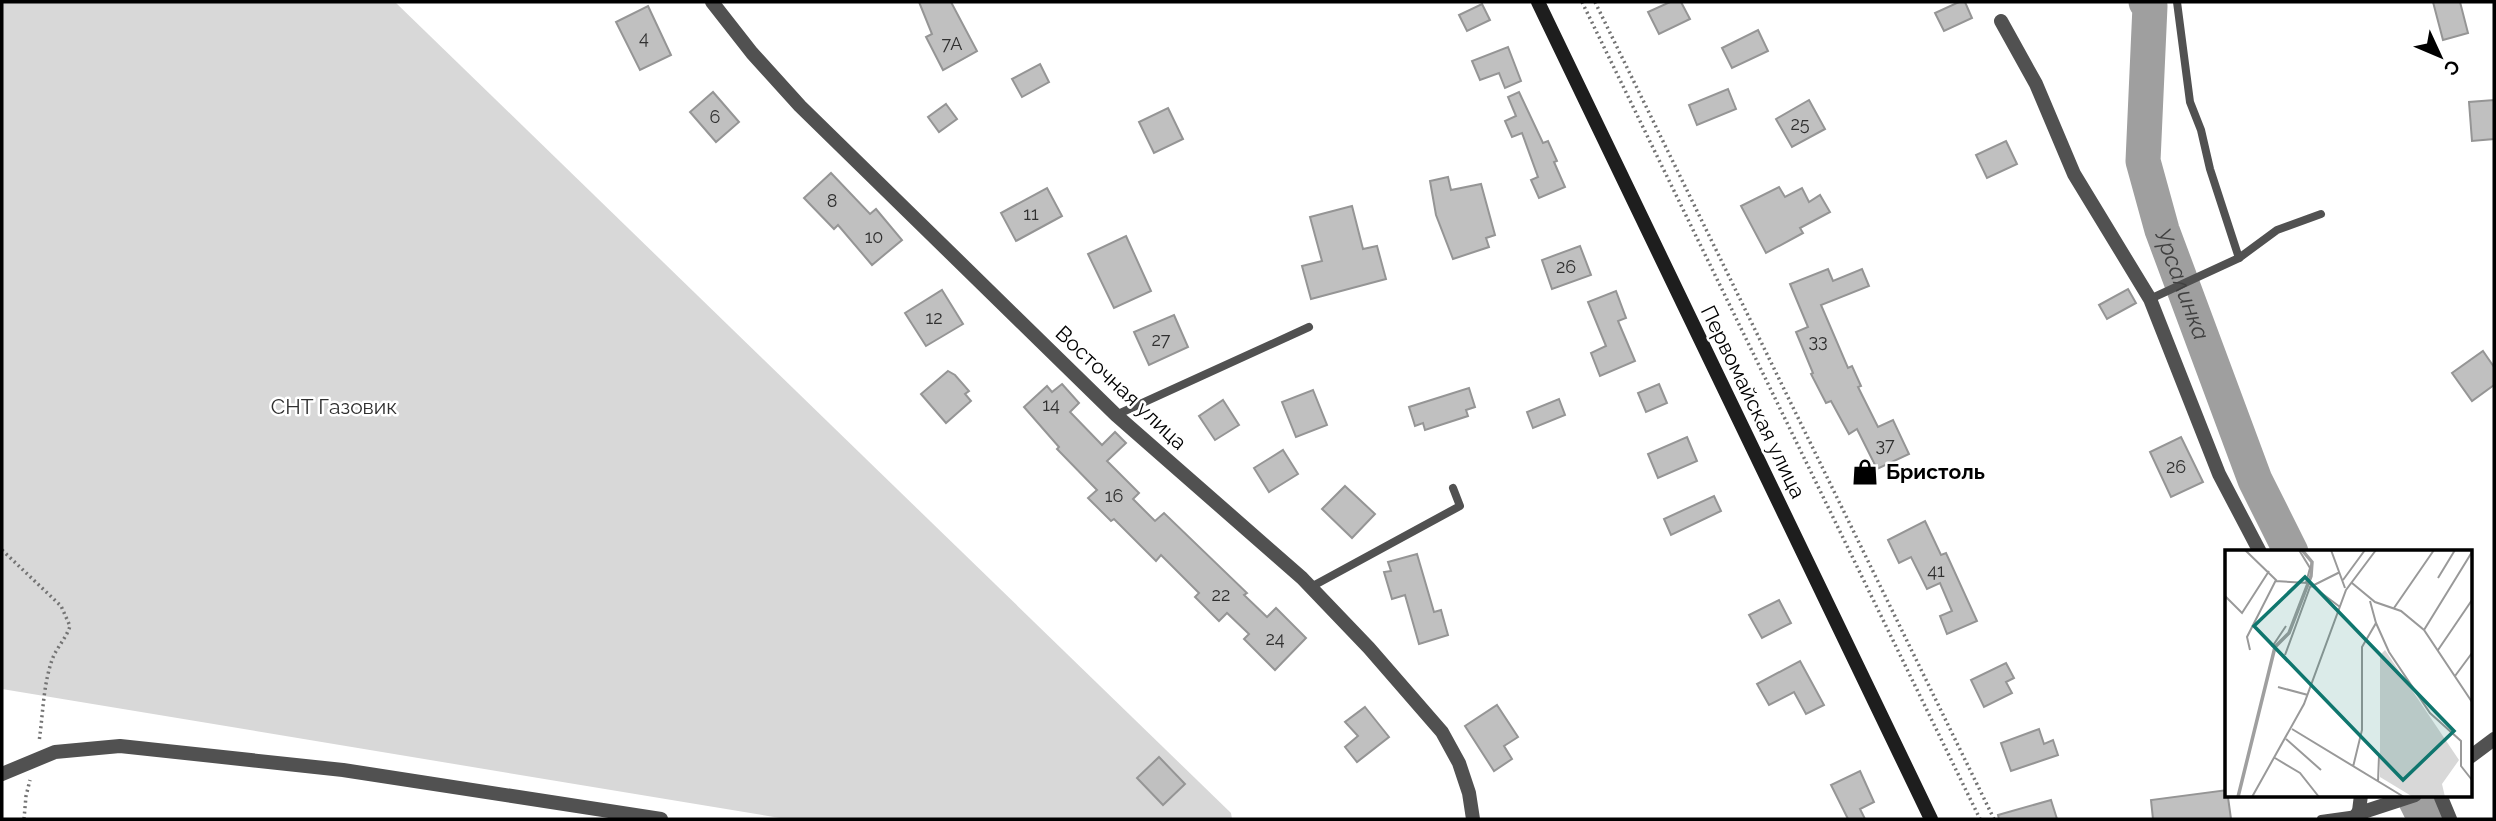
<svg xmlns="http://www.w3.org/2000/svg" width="2496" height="821" viewBox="0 0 2496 821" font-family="Raleway,sans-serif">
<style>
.green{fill:#d8d8d8}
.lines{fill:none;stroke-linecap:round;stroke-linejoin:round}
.river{stroke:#9f9f9f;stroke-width:35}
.building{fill:#c0c0c0;stroke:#959595;stroke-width:2}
.path{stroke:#737373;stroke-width:3.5;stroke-dasharray:2 3.5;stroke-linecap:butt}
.lane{stroke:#515151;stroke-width:8}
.street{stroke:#515151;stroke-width:14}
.secondary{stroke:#1e1e1e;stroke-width:14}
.labels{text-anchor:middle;stroke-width:5;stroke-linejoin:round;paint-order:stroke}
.number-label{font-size:18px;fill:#303030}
.street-label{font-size:21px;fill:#000;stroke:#fff}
.park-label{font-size:21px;fill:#2f2f2f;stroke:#fff}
.poi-label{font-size:21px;font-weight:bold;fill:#000;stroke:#fff;text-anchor:start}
.water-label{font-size:23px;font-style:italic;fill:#404040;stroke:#fff}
.inset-river{fill:none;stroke:#9f9f9f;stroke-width:3.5}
.inset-road{fill:none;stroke:#999;stroke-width:2}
.view{fill:#0f766e;fill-opacity:0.15;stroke:#0f766e;stroke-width:3.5}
.inset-edge{fill:none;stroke:#000;stroke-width:3.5}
</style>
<rect width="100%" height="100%" fill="#fff"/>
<path class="green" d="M 2,2 L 395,2 L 1231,813 L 1232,819 L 786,819 L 2,689 Z"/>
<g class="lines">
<g class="river">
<path id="s1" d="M 2146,2 L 2150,6 L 2143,161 L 2162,230 L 2255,480 L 2291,552"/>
<path d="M 2413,795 L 2425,819"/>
</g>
</g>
<g class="building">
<path d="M 919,2 L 951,2 L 977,51 L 943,70 L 926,37 L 932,34 Z"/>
<path d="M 1670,2 L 1681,2 L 1690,19 L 1659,34 L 1648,12 Z"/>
<path d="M 1959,2 L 1965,2 L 1972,18 L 1944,31 L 1935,13 Z"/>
<path d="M 2433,2 L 2460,2 L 2468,33 L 2443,40 Z"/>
<path d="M 1482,4 L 1490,20 L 1467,31 L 1459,15 Z"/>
<path d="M 648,6 L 671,55 L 640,70 L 616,22 Z"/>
<path d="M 1758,30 L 1768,51 L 1732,68 L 1722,48 Z"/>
<path d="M 1508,47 L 1521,81 L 1505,88 L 1499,73 L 1480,80 L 1472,61 Z"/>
<path d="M 1040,64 L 1049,82 L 1022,97 L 1012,79 Z"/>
<path d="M 1728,89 L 1736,109 L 1697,125 L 1689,105 Z"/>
<path d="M 713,92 L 739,122 L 716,142 L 690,112 Z"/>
<path d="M 1519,92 L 1543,143 L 1548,141 L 1557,161 L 1554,162 L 1565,187 L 1539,198 L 1531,180 L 1538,177 L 1522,133 L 1512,137 L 1505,121 L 1516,116 L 1508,97 Z"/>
<path d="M 1809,100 L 1825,129 L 1792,147 L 1776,119 Z"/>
<path d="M 2494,100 L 2494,139 L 2472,141 L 2469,102 Z"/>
<path d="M 946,104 L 957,119 L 939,132 L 928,117 Z"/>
<path d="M 1168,108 L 1183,139 L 1154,153 L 1139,122 Z"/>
<path d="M 2006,141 L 2017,164 L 1987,178 L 1976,155 Z"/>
<path d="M 831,173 L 870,214 L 876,209 L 902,240 L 872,265 L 838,225 L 834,229 L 804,198 Z"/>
<path d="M 1448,177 L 1451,190 L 1481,184 L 1495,235 L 1486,238 L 1489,247 L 1453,259 L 1436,215 L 1430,181 Z"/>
<path d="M 1779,187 L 1785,197 L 1802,188 L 1809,202 L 1820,195 L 1830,212 L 1800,228 L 1803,233 L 1766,253 L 1741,206 Z"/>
<path d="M 1047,188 L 1062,216 L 1016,241 L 1001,213 Z"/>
<path d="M 1352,206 L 1363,249 L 1377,246 L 1386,279 L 1311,299 L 1302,266 L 1322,261 L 1310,217 Z"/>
<path d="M 1126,236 L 1151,291 L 1114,308 L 1088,254 Z"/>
<path d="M 1580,246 L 1591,275 L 1552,289 L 1542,260 Z"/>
<path d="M 1828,269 L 1833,281 L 1862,269 L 1869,286 L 1821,305 L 1848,368 L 1852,366 L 1861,386 L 1858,387 L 1878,427 L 1893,420 L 1909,454 L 1877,469 L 1857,429 L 1849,434 L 1831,401 L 1826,403 L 1811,374 L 1813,373 L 1796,332 L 1808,327 L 1790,284 Z"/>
<path d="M 2128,289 L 2136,303 L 2107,319 L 2099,305 Z"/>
<path d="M 942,290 L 963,324 L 926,346 L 905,313 Z"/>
<path d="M 1616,291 L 1626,318 L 1618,321 L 1635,361 L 1600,376 L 1591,353 L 1606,346 L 1588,302 Z"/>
<path d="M 1174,315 L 1188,347 L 1149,365 L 1134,332 Z"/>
<path d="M 2483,351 L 2494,367 L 2494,385 L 2472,401 L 2452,373 Z"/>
<path d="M 948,371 L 955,375 L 969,391 L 965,394 L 971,401 L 946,423 L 921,394 Z"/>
<path d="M 1062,384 L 1079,403 L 1070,412 L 1102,445 L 1115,432 L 1126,443 L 1107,461 L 1139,493 L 1133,499 L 1155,521 L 1164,513 L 1247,593 L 1244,595 L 1267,617 L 1276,608 L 1306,638 L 1275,670 L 1244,639 L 1249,634 L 1227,613 L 1219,621 L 1195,597 L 1199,593 L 1161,555 L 1156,561 L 1114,519 L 1111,521 L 1088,498 L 1097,490 L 1057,449 L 1059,447 L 1024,407 L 1047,386 L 1052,392 Z"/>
<path d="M 1659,384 L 1667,403 L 1646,412 L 1638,393 Z"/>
<path d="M 1469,388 L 1475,407 L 1466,410 L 1468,416 L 1425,430 L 1423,423 L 1415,426 L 1409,407 Z"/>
<path d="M 1313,390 L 1327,425 L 1296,437 L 1282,402 Z"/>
<path d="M 1559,399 L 1565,415 L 1533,428 L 1527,412 Z"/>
<path d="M 1223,400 L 1239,425 L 1215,440 L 1199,416 Z"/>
<path d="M 1687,437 L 1697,461 L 1658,478 L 1648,454 Z"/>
<path d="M 2181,437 L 2203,482 L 2171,497 L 2150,452 Z"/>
<path d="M 1283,450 L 1298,474 L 1269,492 L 1254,468 Z"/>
<path d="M 1345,486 L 1375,514 L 1352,538 L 1322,509 Z"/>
<path d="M 1714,496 L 1721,511 L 1671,535 L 1664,519 Z"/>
<path d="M 1925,521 L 1941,555 L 1946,553 L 1977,621 L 1947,634 L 1940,616 L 1952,611 L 1940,583 L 1927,589 L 1911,557 L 1899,563 L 1888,540 Z"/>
<path d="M 1417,554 L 1434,612 L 1441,610 L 1448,635 L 1419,644 L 1405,595 L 1392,599 L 1384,572 L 1391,571 L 1388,562 Z"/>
<path d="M 1779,600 L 1791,623 L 1762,638 L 1749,615 Z"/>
<path d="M 1800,661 L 1824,705 L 1806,714 L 1794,692 L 1769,705 L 1757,684 Z"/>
<path d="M 2006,663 L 2014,678 L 2006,682 L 2012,693 L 1984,707 L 1971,680 Z"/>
<path d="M 1497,705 L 1518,737 L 1504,746 L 1512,759 L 1494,771 L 1465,726 Z"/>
<path d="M 1365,707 L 1389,737 L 1357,762 L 1345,747 L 1358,736 L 1345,722 Z"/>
<path d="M 2039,729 L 2044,744 L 2053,740 L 2058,755 L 2011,771 L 2001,743 Z"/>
<path d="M 1159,757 L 1185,784 L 1163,805 L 1137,778 Z"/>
<path d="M 1860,771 L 1874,802 L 1860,809 L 1865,819 L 1848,819 L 1831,785 Z"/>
<path d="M 2227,790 L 2231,819 L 2153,819 L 2151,800 Z"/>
<path d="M 2051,800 L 2057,819 L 1999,819 L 1998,815 Z"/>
</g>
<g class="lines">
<g class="path">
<path d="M 1582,2 L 1980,819"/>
<path d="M 1595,2 L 1994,819"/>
<path d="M 2,550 L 61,606 L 70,626 C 66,639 56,648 52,660 C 43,686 43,715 39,742"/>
<path d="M 24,819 L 26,796 L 30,780"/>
</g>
<g class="lane">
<path d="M 2177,2 L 2190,102 L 2201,130 L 2210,169 L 2239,258"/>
<path d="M 2150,299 L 2239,258 L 2277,230 L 2321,214"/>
<path d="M 1116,415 L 1309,327"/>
<path d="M 1311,587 L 1460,506 L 1453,488"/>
<path d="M 2321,819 L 2357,814"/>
</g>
<g class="street">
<path d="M 712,2 L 752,53 L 800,106 L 1116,415 L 1302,578 L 1369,648 L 1442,732 L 1459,763 L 1469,793 L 1473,819"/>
<path d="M 2001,21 L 2036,84 L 2074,174 L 2150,299 L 2219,474 L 2260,552"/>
<path d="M 2470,757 L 2494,739"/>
<path d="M 2,774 L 55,752 L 120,746 L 343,770 L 661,819"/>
<path d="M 2440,795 L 2450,819"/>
<path d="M 2357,814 L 2415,795"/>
<path d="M 2358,819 L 2361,795"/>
</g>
<path class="secondary" d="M 1538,2 L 1931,819"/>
</g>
<defs>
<g id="shop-bare" transform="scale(2.1)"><path d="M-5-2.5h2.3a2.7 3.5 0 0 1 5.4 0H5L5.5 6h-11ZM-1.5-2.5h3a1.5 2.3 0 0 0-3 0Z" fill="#000" stroke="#fff" stroke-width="2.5" paint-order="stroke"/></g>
</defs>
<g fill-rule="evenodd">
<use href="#shop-bare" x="1865" y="472"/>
</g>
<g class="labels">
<g class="number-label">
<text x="644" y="44">4</text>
<text x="952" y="50">7А</text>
<text x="715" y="123">6</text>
<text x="1800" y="130">25</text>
<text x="832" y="207">8</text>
<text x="1031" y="220">11</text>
<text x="874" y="243">10</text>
<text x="1566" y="273">26</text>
<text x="934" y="324">12</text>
<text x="1161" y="346">27</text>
<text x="1818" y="347">33</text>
<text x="1051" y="411">14</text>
<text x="1885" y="451">37</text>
<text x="2176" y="473">26</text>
<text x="1114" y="502">16</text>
<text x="1936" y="577">41</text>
<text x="1221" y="601">22</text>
<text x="1275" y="645">24</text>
</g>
<g class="street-label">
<text transform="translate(1121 388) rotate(43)" y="7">Восточная улица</text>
<text transform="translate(1753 402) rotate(64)" y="7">Первомайская улица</text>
</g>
<g class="park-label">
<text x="334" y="414">СНТ Газовик</text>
</g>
<g class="poi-label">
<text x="1886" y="479">Бристоль</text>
</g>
<g class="water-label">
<text dy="8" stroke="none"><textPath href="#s1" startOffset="290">Урсалинка</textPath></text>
</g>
</g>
<g transform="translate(2225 550)">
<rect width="247" height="247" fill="#fff"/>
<path d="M 160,100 L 234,210 L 217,234 L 220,247 L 188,247 L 155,227 L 155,105 Z" fill="#d8d8d8"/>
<path class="inset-river" d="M 13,247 L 50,97 L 64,83 L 86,26 L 87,12 L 77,0"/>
<path class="inset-road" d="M 20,0 L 51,30 L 22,87 L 25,100M 74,0 L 85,18 L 81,33M 106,0 L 120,38M 213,28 L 230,0M 118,30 L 140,0M 50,31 L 83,33 L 115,57M 127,33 L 150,52 L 176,61 L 199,80 L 247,152M 0,46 L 17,63 L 44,21M 169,58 L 209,0M 151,73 L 164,102 L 205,163 L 236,191 L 236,216 L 247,230M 199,80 L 247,2M 47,97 L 61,76M 213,100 L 247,50M 60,105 L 85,37 L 115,22M 230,126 L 247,103M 53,137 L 83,145M 67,179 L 179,247M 61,189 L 96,220M 50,208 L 75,223 L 94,247M 128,217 L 137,180 L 137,97 L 151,73 L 145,51M 153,232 L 154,206M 27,247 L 79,154 L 121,40 L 151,0"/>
<path class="view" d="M 80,27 L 229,181 L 178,230 L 29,76 Z"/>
<rect width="247" height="247" class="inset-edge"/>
</g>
<rect width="2496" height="821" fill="none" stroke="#000000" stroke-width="7"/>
<g transform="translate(2440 56) rotate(134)" stroke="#ffffff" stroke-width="5" paint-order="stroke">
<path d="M0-5L12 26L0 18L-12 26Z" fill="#000000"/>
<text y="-10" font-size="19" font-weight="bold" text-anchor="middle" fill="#000000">С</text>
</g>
</svg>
